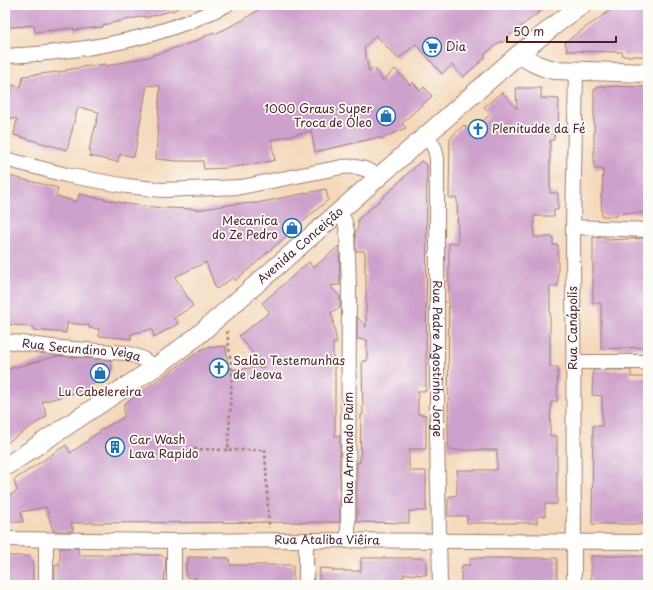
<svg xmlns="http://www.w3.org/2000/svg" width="653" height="590" viewBox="0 0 653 590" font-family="'Playpen Sans',sans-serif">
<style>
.building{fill:#cea1cc}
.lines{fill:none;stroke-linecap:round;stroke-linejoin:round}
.minor-casing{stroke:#9f7c73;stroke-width:16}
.major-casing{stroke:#9f7c73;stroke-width:20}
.path{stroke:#9f7c73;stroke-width:2.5;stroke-dasharray:3 3;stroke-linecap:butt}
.minor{stroke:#fff;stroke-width:14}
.major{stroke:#fff;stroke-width:18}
.labels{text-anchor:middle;stroke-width:3.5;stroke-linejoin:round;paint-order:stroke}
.poi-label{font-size:12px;fill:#4a1f2b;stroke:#fdfcf7;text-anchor:start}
.street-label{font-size:12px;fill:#4a1f2b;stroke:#fdfcf7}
</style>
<rect width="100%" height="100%" fill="#fdfcf7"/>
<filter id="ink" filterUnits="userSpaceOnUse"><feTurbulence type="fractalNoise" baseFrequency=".025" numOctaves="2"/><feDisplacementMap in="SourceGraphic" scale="8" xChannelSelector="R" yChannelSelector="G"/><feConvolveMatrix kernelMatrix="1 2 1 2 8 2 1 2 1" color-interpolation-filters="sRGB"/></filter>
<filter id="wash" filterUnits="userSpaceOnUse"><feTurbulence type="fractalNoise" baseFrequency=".012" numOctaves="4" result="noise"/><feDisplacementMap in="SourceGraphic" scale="16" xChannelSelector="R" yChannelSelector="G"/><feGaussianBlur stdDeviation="0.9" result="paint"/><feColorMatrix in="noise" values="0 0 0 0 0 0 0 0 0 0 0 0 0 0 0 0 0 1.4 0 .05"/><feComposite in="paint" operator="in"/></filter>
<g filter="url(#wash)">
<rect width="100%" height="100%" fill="#f4d9bb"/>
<g id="blocks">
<g class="building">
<path d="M 5,5 L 177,5 L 178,8 L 174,10 L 145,18 L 144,16 L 103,25 L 103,27 L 74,30 L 74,28 L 35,32 L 34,25 L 5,28 Z"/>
<path d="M 266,5 L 549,5 L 516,30 L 502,43 L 501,41 L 484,55 L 486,57 L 463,77 L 452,65 L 442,74 L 416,44 L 398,59 L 376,35 L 364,48 L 369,72 L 374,68 L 383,81 L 395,69 L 410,85 L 413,82 L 420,91 L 424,87 L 432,96 L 402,123 L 406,128 L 383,138 L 376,138 L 315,152 L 311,131 L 271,140 L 275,160 L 256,164 L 226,168 L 204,169 L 203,161 L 176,161 L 156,159 L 160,86 L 147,85 L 134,157 L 121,154 L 121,156 L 119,155 L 118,162 L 89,156 L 91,151 L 89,150 L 99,112 L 78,107 L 67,150 L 14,135 L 17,119 L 5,118 L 5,94 L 6,84 L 21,87 L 23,76 L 66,71 L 66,70 L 88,66 L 106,64 L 106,66 L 153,56 L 153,55 L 194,42 L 214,32 L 215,34 L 243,20 Z"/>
<path d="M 618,5 L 648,5 L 648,56 L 623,56 L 622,52 L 567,51 L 565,42 Z"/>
<path d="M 599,86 L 648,87 L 648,206 L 644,206 L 644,213 L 626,213 L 617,214 L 617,216 L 602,216 L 601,195 L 602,195 L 603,169 L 594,169 L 594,90 Z"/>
<path d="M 516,88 L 541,88 L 541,98 L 559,99 L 558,133 L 554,133 L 554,140 L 550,140 L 550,193 L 558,193 L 558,210 L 554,210 L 554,216 L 534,216 L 534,237 L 553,237 L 553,245 L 558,245 L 558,286 L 550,286 L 550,367 L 558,367 L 557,402 L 551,402 L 550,436 L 557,436 L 557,504 L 545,504 L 545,516 L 537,516 L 537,523 L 467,523 L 467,516 L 448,516 L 448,497 L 457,495 L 457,470 L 497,470 L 497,450 L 448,450 L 449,243 L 458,243 L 457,198 L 449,198 L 450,138 L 464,125 L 470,132 L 490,115 L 484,107 L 502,92 L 517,109 Z"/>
<path d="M 421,161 L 427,165 L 426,391 L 418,391 L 418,414 L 426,415 L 426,449 L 409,449 L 409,471 L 426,471 L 426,511 L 409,511 L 409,523 L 357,522 L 357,462 L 360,463 L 361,415 L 363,415 L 362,361 L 367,361 L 367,340 L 357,339 L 357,317 L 366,327 L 366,273 L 365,273 L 365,252 L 364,252 L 364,251 L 356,251 L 355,231 L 358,229 L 358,219 L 377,203 Z"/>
<path d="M 5,175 L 58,188 L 56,196 L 77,202 L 79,194 L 133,205 L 165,208 L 195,209 L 196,210 L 235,204 L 257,203 L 326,189 L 328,200 L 235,281 L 234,277 L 216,289 L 206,262 L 175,277 L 193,306 L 174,318 L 178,324 L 154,337 L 152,329 L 131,334 L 131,339 L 99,336 L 99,329 L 89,328 L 89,325 L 67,323 L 66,333 L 33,330 L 34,327 L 5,324 L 5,218 L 10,197 L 5,195 Z"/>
<path d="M 593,237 L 607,238 L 607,240 L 648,238 L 648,347 L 601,349 L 601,303 L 593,303 Z"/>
<path d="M 339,246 L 340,285 L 330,286 L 340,297 L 340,308 L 331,312 L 334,322 L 333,322 L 337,343 L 333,343 L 333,367 L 335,367 L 335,436 L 340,436 L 340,522 L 71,523 L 73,531 L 53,531 L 46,507 L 21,512 L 23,522 L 5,522 L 5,498 L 17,491 L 14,480 L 66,445 L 70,453 L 89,440 L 88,439 L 100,432 L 99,431 L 124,417 L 124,404 L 204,348 L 226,346 L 228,370 L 264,367 L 239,336 L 270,312 L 262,303 L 309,262 L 313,268 Z"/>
<path d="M 58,356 L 111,360 L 112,368 L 110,373 L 85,390 L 42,402 L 47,416 L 5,444 L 5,370 Z"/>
<path d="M 594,370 L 631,370 L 631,377 L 648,377 L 648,433 L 646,433 L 646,458 L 648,459 L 648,524 L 592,524 L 593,426 L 602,426 L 602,396 L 592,395 L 593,371 Z"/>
<path d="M 60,548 L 78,548 L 79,555 L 161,555 L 166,559 L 164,585 L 55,585 L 55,565 L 60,565 Z"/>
<path d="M 5,556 L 28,556 L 33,562 L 33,585 L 5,585 Z"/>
<rect x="591" y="556" width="57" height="29"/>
<path d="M 188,557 L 229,558 L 230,565 L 293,565 L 293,585 L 196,585 L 196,578 L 186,577 L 186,563 L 188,563 Z"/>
<path d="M 361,558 L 422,558 L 426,562 L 426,575 L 404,574 L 402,585 L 319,585 L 320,568 L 333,569 L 333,571 L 361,571 Z"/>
<path d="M 470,558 L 557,558 L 557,585 L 461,585 L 461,568 L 463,568 L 462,565 L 470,565 Z"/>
</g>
</g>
</g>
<g filter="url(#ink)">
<use href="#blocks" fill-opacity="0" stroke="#9f7c73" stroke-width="1"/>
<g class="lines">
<g class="minor-casing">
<g id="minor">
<path d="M 5,56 C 24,55 44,54 63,51 C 118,45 177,30 226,5"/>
<path id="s1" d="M 427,135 L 435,149 L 437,159 L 437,436 L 440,585"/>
<path d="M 5,159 L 66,175 L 127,186 L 162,190 L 241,187 L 342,167 C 359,165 366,169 380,176"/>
<path d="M 340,212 L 345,222 L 347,232 L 349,286 L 348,541"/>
<path d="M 573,227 L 648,230"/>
<path id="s2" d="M 5,341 L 60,348 L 126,353 L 141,358 L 155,367"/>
<path d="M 574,362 L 648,362"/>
<path id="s3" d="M 5,539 L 174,541 L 306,540 L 648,542"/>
<path d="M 46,585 L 46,540"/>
<path d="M 174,585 L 174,541"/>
<path d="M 306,585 L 306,540"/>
<path d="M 574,585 L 573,227 L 576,71"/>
</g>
</g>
<g class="major-casing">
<g id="major">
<path d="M 519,54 C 531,62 541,68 555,70 L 648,73"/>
<path id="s4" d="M 5,467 L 160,364 L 196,337 L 519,54 L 560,21 L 582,5"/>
</g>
</g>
<g class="path">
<path d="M 227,331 L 232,374 L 228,450 L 265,450 L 269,528"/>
<path d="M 194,449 L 228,450"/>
</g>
<use href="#minor" class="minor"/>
<use href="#major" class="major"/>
</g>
</g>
<defs>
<g id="supermarket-ring" transform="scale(1)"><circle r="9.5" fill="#fdfcf7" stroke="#1f6fb2" stroke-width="1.5"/><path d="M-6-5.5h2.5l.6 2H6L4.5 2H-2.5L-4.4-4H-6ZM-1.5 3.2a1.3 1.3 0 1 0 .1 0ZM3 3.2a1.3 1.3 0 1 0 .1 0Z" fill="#1f6fb2"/></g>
<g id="shop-ring" transform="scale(1)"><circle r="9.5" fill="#fdfcf7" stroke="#1f6fb2" stroke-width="1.5"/><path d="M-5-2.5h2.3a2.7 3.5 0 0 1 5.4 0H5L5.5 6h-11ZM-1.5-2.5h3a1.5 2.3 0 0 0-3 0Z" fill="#1f6fb2"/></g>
<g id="church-ring" transform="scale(1)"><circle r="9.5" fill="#fdfcf7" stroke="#1f6fb2" stroke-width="1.5"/><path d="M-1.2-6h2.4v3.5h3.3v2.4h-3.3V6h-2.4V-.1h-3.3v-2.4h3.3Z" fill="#1f6fb2"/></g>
<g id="building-ring" transform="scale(1)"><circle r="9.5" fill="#fdfcf7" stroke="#1f6fb2" stroke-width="1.5"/><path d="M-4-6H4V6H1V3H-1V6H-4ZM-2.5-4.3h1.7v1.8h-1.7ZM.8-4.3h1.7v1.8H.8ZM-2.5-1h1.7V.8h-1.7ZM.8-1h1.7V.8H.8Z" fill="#1f6fb2"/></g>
</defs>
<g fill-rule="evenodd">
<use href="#supermarket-ring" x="432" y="47"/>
<use href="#shop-ring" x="386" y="116"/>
<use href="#church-ring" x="478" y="129"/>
<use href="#shop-ring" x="292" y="228"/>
<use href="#church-ring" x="219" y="368"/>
<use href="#shop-ring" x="100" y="373"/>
<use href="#building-ring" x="115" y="447"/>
</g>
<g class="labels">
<g class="poi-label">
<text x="446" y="51">Dia</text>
<text x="372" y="113" text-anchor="end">1000 Graus Super<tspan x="372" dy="14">Troca de Óleo</tspan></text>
<text x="492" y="133">Plenitudde da Fé</text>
<text x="278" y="225" text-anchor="end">Mecanica<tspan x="278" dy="14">do Ze Pedro</tspan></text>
<text x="233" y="365">Salão Testemunhas<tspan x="233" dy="14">de Jeova</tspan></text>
<text x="100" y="396" text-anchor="middle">Lu Cabelereira</text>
<text x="129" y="444">Car Wash<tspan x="129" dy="14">Lava Rapido</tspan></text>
</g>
<g class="street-label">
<text dy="4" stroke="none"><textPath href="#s4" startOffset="370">Avenida Conceição</textPath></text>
<text transform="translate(573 328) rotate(-90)" y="4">Rua Canápolis</text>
<text dy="4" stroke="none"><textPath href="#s2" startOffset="77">Rua Secundino Veiga</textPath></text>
<text dy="4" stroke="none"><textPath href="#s1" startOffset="226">Rua Padre Agostinho Jorge</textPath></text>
<text transform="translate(349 448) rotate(-90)" y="4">Rua Armando Paim</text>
<text dy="4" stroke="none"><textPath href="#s3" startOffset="322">Rua Ataliba Viêira</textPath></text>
</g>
</g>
<rect width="653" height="590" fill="none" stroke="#fdfcf7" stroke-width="20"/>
<path d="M507 36v6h109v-6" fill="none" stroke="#4a1f2b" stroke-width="2"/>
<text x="513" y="36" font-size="12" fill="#4a1f2b" stroke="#fdfcf7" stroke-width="3" paint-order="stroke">50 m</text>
</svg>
